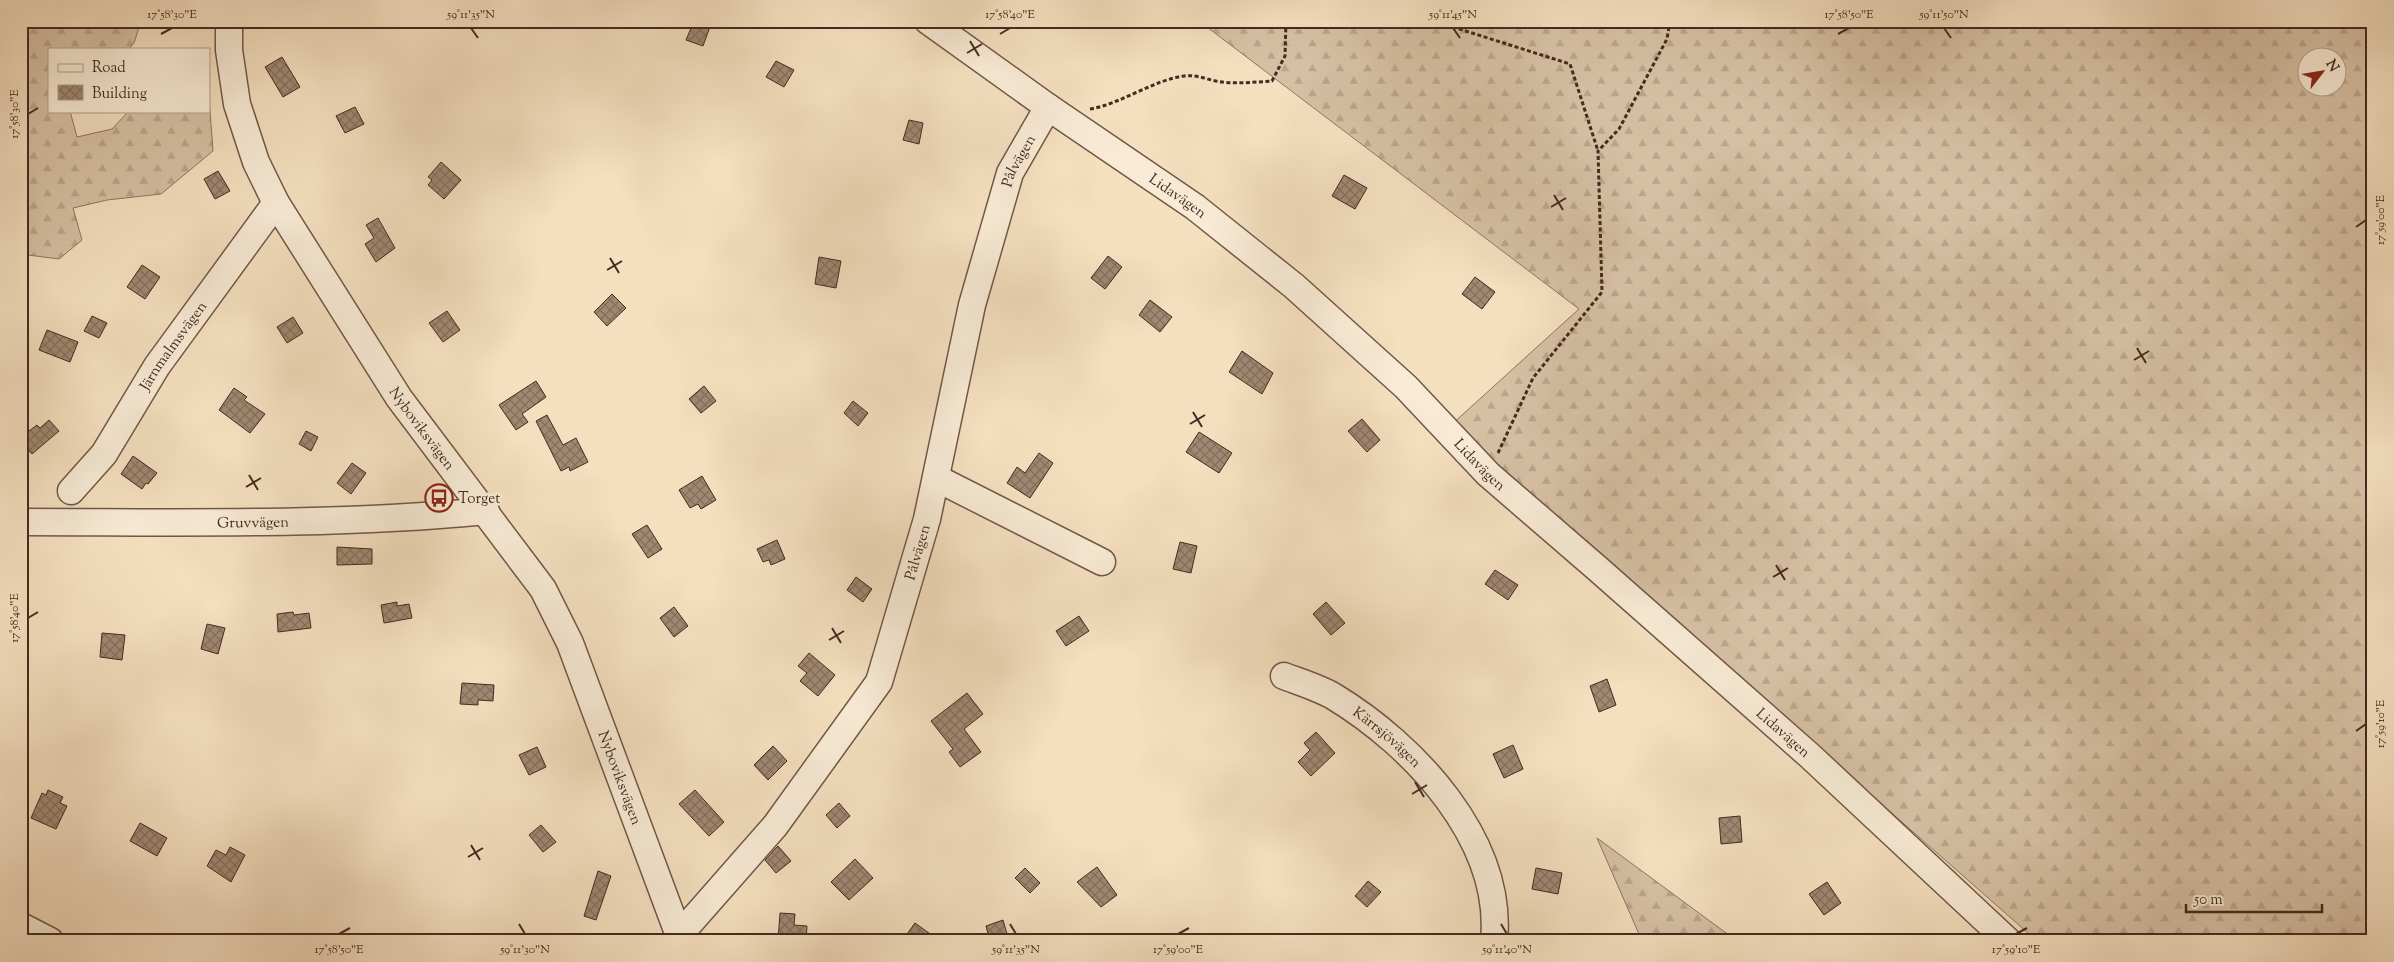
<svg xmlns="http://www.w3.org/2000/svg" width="2394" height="962" viewBox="0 0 2394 962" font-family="'Sorts Mill Goudy',serif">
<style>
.forest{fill:url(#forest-firs);stroke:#8e7562;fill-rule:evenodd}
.building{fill:url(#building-cross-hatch);stroke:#452a1f}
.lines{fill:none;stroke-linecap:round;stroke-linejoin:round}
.minor-casing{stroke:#715747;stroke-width:29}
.path{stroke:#452a1f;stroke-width:3;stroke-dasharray:4 2.5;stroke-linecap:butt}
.minor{stroke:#f8ead5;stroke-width:26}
.ticks{fill:none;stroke:#452a1f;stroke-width:2}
.labels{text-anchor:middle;stroke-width:5;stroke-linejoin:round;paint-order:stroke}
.street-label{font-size:15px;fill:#452a1f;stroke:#f8ead5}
.poi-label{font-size:15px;fill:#452a1f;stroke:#f8ead5;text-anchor:start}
.neatline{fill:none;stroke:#452a1f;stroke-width:2}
.ticks-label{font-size:12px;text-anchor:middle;fill:#452a1f}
</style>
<defs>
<pattern id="forest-firs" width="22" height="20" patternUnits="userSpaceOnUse" patternTransform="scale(1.25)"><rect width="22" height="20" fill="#d6c0a4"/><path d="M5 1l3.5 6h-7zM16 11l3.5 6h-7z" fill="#b9a58d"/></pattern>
<pattern id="building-cross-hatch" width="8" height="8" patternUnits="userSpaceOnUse" patternTransform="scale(1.25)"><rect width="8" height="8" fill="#a08872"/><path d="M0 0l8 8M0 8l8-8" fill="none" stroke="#846f5d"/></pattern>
</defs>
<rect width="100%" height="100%" fill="#f4dfbf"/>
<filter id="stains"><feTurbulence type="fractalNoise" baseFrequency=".004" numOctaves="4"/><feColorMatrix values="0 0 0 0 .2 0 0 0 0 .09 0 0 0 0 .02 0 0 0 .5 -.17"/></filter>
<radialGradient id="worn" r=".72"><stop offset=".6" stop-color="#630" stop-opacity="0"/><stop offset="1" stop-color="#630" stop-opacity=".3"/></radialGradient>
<g class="forest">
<path d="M 21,21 L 141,21 L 134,43 L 129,49 L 49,49 L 49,111 L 70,111 L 77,137 L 112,129 L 129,111 L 209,111 L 209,97 L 213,151 L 161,194 L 107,200 L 73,208 L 82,240 L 59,259 L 28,255 L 26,281 L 21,283 L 21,108 L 26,101 L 21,79 Z"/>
<path d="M 1199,21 L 2373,21 L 2373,941 L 2037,941 L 1451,425 L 1579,309 ZM 2306,58 L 2336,58 L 2336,88 L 2306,88 Z"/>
<path d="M 1597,838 L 1737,941 L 1642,941 Z"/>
</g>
<g class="building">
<path d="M 694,21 L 712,21 L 703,46 L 686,40 Z"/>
<path d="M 282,57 L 300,87 L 283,97 L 265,67 Z"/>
<path d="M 776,61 L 794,70 L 784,87 L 766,77 Z"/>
<path d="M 355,107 L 364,124 L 345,133 L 336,116 Z"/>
<path d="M 909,120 L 923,123 L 919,144 L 903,140 Z"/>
<path d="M 441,162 L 461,180 L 444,199 L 428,185 L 432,180 L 428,177 Z"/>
<path d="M 218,171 L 230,191 L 215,199 L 204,179 Z"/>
<path d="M 1344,175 L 1367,188 L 1355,209 L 1332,196 Z"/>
<path d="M 378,218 L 395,248 L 376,262 L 365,244 L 374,238 L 366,225 Z"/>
<path d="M 1108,256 L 1122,267 L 1105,289 L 1091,278 Z"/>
<path d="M 819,257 L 841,261 L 836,288 L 815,284 Z"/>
<path d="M 142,265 L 160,277 L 145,299 L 127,287 Z"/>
<path d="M 1475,277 L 1495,292 L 1482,309 L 1462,294 Z"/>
<path d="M 612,294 L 626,308 L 607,326 L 594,312 Z"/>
<path d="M 1150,300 L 1172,317 L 1160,332 L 1139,315 Z"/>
<path d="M 447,311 L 460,330 L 443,342 L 429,323 Z"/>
<path d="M 92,316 L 107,323 L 99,338 L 84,331 Z"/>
<path d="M 293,317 L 303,333 L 287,343 L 277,327 Z"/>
<path d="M 47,330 L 78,342 L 70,362 L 39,350 Z"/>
<path d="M 1242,351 L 1273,373 L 1262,394 L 1229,372 Z"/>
<path d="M 536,381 L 546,397 L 522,414 L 528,422 L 516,430 L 499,405 Z"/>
<path d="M 704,386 L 716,401 L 701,413 L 689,399 Z"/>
<path d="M 234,388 L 247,397 L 244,400 L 265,414 L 250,433 L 219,410 Z"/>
<path d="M 853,401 L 868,413 L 858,426 L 844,413 Z"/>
<path d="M 547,415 L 563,445 L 576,438 L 588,462 L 570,471 L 569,467 L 561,471 L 536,421 Z"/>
<path d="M 1362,419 L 1380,440 L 1367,452 L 1348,431 Z"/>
<path d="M 49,420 L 59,431 L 32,454 L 21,442 L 21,437 L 37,425 L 40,428 Z"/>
<path d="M 306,431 L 318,437 L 311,451 L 299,444 Z"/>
<path d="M 1199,432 L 1232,453 L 1219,473 L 1186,452 Z"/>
<path d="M 1039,453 L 1053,463 L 1030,498 L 1007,483 L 1017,467 L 1025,473 Z"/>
<path d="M 133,456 L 157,473 L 148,484 L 146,483 L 142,489 L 121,474 Z"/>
<path d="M 352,463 L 366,473 L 351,494 L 337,483 Z"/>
<path d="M 702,476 L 716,500 L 701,509 L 698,504 L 690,508 L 679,490 Z"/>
<path d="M 647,525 L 662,549 L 648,558 L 632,534 Z"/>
<path d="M 777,540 L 785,559 L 771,565 L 769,560 L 763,562 L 757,549 Z"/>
<path d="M 1180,542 L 1197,546 L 1191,573 L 1173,569 Z"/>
<path d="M 337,547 L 372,549 L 372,564 L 337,565 Z"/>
<path d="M 1495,570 L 1518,585 L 1508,600 L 1485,584 Z"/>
<path d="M 856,577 L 872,589 L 863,602 L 847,590 Z"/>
<path d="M 397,602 L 397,606 L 409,604 L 412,618 L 384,623 L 381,605 Z"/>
<path d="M 1326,602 L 1345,623 L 1331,635 L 1313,614 Z"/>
<path d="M 674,607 L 688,626 L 674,637 L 660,618 Z"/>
<path d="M 293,612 L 294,615 L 309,613 L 311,628 L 278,632 L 277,614 Z"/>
<path d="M 1079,616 L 1089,631 L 1066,646 L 1056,631 Z"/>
<path d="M 207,624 L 225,628 L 218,654 L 201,649 Z"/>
<path d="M 102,633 L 125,635 L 122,660 L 100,657 Z"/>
<path d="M 809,653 L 835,675 L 818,696 L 800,681 L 807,673 L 798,666 Z"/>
<path d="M 1607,679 L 1616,705 L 1599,712 L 1590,686 Z"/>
<path d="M 462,683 L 494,685 L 493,701 L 478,700 L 478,705 L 460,704 Z"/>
<path d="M 967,693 L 983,714 L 964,729 L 981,752 L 960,767 L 949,752 L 953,749 L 931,721 Z"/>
<path d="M 1316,732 L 1335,753 L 1311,776 L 1298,762 L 1310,750 L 1304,743 Z"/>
<path d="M 1513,745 L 1523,769 L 1504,778 L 1493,754 Z"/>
<path d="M 773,746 L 787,761 L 768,780 L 754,765 Z"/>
<path d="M 537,747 L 546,767 L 529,775 L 519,755 Z"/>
<path d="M 48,790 L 63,797 L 60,803 L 67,806 L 56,829 L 31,818 L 42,793 L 46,795 Z"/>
<path d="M 695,790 L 724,822 L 709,836 L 679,804 Z"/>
<path d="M 839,803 L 850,816 L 837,828 L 826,815 Z"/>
<path d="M 1740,816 L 1742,842 L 1721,844 L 1719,818 Z"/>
<path d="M 140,823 L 167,838 L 157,856 L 130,841 Z"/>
<path d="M 541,825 L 556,842 L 543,852 L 529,835 Z"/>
<path d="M 778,846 L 791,861 L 776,873 L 765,860 Z"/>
<path d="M 230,847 L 245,855 L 231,882 L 207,866 L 216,850 L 226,855 Z"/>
<path d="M 855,859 L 873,878 L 849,900 L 831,882 Z"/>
<path d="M 1097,867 L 1117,895 L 1101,907 L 1077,882 Z"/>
<path d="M 1025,868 L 1040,883 L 1030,893 L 1015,878 Z"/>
<path d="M 1536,868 L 1562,873 L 1558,894 L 1532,889 Z"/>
<path d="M 598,871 L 611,876 L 596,920 L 584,916 Z"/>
<path d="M 1368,881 L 1381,892 L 1367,907 L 1355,896 Z"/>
<path d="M 1827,882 L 1841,903 L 1824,915 L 1809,894 Z"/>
<path d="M 780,913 L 795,914 L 794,925 L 807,926 L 806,941 L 778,941 Z"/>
<path d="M 1003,920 L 1009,941 L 990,941 L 986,926 Z"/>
<path d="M 915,923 L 940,941 L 902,941 Z"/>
</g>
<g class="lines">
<g class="minor-casing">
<g id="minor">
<path id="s1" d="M 229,21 L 229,50 L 237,104 L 256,162 L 276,203 L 399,398 L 543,589 L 570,643 L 681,941"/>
<path id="s2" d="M 928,21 L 1048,107 L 1195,207 L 1294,286 L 1406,387 L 1488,474 L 1598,569 L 1810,756 L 2008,941"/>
<path d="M 936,478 L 1102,562"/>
<path id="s3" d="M 71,491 L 104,454 L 157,366 L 276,203"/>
<path id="s4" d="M 21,522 C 176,522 332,526 486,511"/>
<path id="s5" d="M 1284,676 C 1300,682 1319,688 1333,696 C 1414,745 1504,840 1494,941"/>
<path d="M 21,926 L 50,941"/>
<path id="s6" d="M 674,941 L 775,826 L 879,682 L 927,519 L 972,305 L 1010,173 L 1048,107"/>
</g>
</g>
<g class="path">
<path d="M 1434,21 L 1570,64 L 1598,151"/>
<path d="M 1090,109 C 1121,104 1153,80 1184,76 C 1198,74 1210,81 1222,82 C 1239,84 1256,82 1272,81 L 1285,56 L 1286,21"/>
<path d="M 1498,453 L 1533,378 L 1602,292 L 1598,151 L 1619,129 L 1667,39 L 1670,21"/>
</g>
<use href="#minor" class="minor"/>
</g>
<path class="ticks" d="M 471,28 L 478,38M 1453,28 L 1460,38M 1944,28 L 1951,38M 161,34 L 172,28M 1000,34 L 1010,28M 1838,34 L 1849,28M 970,41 L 979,56M 967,53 L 982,44M 28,114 L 38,108M 1554,195 L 1563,210M 1551,207 L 1566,198M 2356,227 L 2366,220M 610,258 L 619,273M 607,270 L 622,261M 2137,348 L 2146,363M 2134,360 L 2149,351M 1193,412 L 1202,427M 1190,424 L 1205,415M 249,475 L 258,490M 246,487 L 261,478M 1776,565 L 1785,580M 1773,577 L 1788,568M 28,618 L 38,612M 832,628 L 841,643M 829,640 L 844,631M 2356,731 L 2366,724M 1415,782 L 1424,797M 1412,794 L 1427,785M 471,845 L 480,860M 468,857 L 483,848M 519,924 L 525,934M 1010,924 L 1016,934M 1501,924 L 1507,934M 339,934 L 350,928M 1178,934 L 1189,928M 2016,934 L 2027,928"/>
<defs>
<g id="bus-ring" transform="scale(1.4375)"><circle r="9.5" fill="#f8ead5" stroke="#8f2418" stroke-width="1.5"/><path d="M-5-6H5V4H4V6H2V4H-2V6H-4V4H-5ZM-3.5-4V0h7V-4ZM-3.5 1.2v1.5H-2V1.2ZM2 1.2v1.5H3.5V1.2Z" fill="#8f2418"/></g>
</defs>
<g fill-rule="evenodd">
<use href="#bus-ring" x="439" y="498"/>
</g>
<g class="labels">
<g class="street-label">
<text dy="5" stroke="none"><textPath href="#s6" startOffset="871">Pålvägen</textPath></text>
<text dy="5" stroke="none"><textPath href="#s2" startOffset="305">Lidavägen</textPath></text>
<text dy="5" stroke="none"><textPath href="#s3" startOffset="178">Järnmalmsvägen</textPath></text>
<text dy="5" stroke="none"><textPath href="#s1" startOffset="459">Nyboviksvägen</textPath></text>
<text dy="5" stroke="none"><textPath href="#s2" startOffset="710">Lidavägen</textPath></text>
<text dy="5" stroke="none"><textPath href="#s4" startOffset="232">Gruvvägen</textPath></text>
<text dy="5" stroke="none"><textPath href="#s6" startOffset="466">Pålvägen</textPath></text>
<text dy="5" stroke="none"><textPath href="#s2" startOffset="1115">Lidavägen</textPath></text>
<text dy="5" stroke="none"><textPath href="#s5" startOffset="121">Kärrsjövägen</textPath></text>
<text dy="5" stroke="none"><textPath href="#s1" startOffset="864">Nyboviksvägen</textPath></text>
</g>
<g class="poi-label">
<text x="458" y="503">Torget</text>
</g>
</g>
<rect width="2394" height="962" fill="none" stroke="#f4dfbf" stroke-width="55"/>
<rect x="48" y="48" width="162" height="65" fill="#f8ead5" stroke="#b09d8c"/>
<rect x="58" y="64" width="25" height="8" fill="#f8ead5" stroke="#b09d8c"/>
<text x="92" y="72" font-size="15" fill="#452a1f">Road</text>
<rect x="58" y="85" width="25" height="15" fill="url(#building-cross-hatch)" stroke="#b09d8c"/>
<text x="92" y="98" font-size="15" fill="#452a1f">Building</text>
<g transform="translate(2322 72) rotate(59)"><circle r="24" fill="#f8ead5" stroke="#b09d8c"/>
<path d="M0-4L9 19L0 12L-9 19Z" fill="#8f2418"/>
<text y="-8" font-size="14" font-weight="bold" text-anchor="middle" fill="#452a1f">N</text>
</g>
<path d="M2186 904v8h136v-8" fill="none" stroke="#452a1f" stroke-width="2.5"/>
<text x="2194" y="904" font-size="15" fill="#452a1f" stroke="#f8ead5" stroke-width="4" paint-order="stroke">50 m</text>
<rect x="28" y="28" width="2338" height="906" class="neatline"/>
<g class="ticks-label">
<text x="172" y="18">17°58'30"E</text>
<text x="471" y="18">59°11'35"N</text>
<text x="1010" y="18">17°58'40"E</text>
<text x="1453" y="18">59°11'45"N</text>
<text x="1849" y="18">17°58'50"E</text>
<text x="1944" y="18">59°11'50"N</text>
<text transform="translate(14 114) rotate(-90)" y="4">17°58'30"E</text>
<text transform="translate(2380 220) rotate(-90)" y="4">17°59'00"E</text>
<text transform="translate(14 618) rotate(-90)" y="4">17°58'40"E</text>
<text transform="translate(2380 724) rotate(-90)" y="4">17°59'10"E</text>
<text x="339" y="953">17°58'50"E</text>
<text x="525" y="953">59°11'30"N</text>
<text x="1016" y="953">59°11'35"N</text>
<text x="1178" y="953">17°59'00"E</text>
<text x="1507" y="953">59°11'40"N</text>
<text x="2016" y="953">17°59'10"E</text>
</g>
<rect width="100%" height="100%" filter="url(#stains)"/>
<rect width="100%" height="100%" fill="url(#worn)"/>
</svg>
